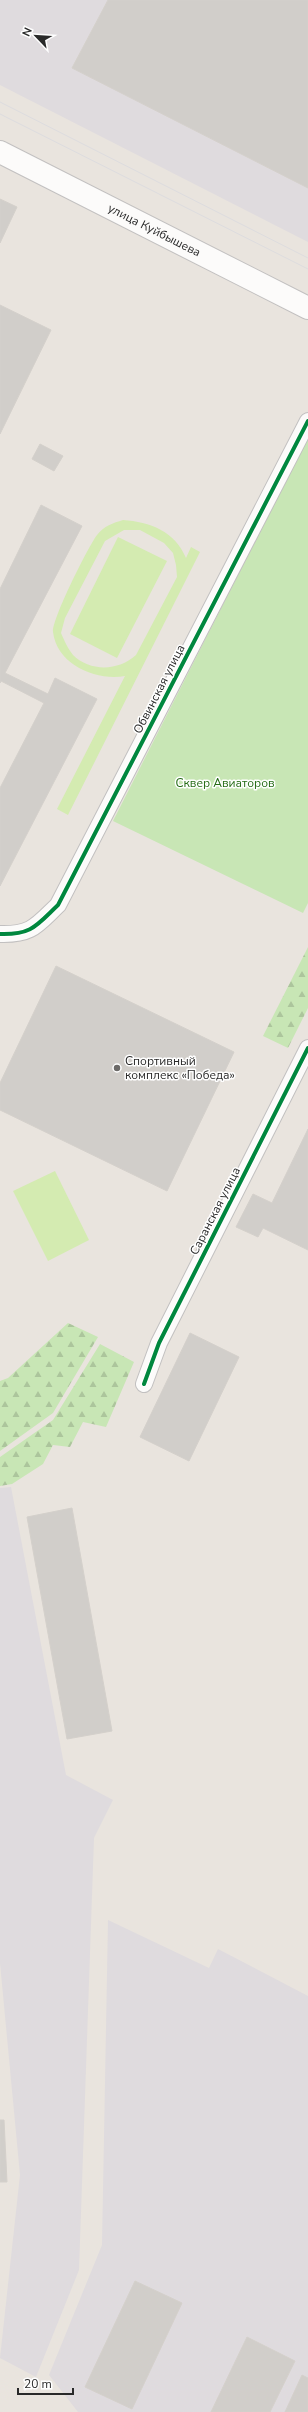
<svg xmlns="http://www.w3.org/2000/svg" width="308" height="2412" viewBox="0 0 308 2412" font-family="'Nunito Sans',sans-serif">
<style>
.industrial{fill:#dfdbde}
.grass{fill:#c8e6b5}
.forest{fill:url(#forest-firs)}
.pitch{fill:#d4ebb1;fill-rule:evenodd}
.building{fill:#d1ceca;stroke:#d4d0cb}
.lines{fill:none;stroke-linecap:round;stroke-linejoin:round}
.street-casing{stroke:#c2c0c0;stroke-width:18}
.secondary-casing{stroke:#c2c0c0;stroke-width:24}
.street{stroke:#fcfbfa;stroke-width:16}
.secondary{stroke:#fcfbfa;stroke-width:22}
.tram{stroke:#dddcde;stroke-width:1}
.cycleway-casing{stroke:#fff;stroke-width:6}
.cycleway{stroke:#00873e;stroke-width:4}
.poi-dot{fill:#6c6a68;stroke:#fff;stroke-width:1.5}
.labels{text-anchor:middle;stroke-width:3;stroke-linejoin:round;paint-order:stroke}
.street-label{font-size:12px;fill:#292929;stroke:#fff}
.park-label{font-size:12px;fill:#246b15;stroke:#fff}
.poi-label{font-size:12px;fill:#292929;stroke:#fff;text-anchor:start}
</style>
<defs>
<pattern id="forest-firs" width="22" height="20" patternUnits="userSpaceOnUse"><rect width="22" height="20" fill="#c8e6b5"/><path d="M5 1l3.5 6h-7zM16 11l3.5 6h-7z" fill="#acc59c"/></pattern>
</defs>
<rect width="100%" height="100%" fill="#e9e4de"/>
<g class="industrial">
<path d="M 0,0 L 308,0 L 308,242 L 0,85 Z"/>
<path d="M 11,1487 L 66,1775 L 113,1800 L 94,1838 L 79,2270 L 36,2377 L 0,2358 L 20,2175 L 0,1963 L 0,1488 Z"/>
<path d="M 108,1920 L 209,1968 L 218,1949 L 308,1996 L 308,2412 L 78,2412 L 49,2375 L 102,2245 Z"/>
</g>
<path class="grass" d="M 308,437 L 308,903 L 303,913 L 113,821 Z"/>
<g class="forest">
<path d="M 308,947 L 308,1008 L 288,1048 L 263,1036 Z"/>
<path d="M 68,1323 L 98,1337 L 53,1413 L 0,1451 L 0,1381 L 8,1378 Z"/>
<path d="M 100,1344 L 134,1362 L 106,1427 L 83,1422 L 70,1447 L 53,1445 L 43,1464 L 12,1484 L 0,1486 L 0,1457 L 53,1420 Z"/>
</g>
<g class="pitch">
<path d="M 123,520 C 150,522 175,531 186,558 L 191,547 L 200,552 L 68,815 L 57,809 L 125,676 C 96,681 57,665 53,632 C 52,619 88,547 97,535 C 104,526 113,523 123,520 ZM 124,530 L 140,530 L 164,543 L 173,553 L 176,565 L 177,577 L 136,655 C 119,671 90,672 73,655 C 68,649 64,640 61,633 L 65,618 L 105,541 Z"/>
<path d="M 118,537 L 167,561 L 117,658 L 70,634 Z"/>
<path d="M 55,1171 L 89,1240 L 48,1261 L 13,1191 Z"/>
</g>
<g class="building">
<path d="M 108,0 L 308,0 L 308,188 L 72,68 Z"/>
<path d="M 0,199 L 17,207 L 0,243 Z"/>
<path d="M 0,305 L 51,330 L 0,434 Z"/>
<path d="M 40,444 L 63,456 L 54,471 L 32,459 Z"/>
<path d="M 41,505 L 82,526 L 5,673 L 48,694 L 55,678 L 97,699 L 0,886 L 0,788 L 44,703 L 1,681 L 0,683 L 0,589 Z"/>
<path d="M 56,966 L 234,1052 L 167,1191 L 0,1110 L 0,1083 Z"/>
<path d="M 308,1129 L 308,1250 L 263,1228 L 258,1237 L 236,1227 L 253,1194 L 272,1203 Z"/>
<path d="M 190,1333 L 239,1357 L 189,1461 L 140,1437 Z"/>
<path d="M 72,1508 L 112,1731 L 67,1739 L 27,1517 Z"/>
<path d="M 0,2120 L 4,2120 L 7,2182 L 0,2182 Z"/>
<path d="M 135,2281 L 182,2303 L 132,2409 L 85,2387 Z"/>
<path d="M 247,2337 L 295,2361 L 270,2412 L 211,2412 Z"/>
<path d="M 302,2375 L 308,2378 L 308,2412 L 285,2412 Z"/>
</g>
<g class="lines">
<g class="street-casing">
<g id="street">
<path d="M 0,934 C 32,935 37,925 58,905 L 308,421"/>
<path d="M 144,1384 L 159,1343 L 308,1048"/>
</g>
</g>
<g class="secondary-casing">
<g id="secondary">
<path id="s1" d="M 0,152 L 308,308"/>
</g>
</g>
<use href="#street" class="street"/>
<use href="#secondary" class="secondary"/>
<g class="tram">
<path d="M 0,102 L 308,258"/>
<path d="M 0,114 L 308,269"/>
</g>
<g class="cycleway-casing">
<g id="cycleway">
<path d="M 0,934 C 32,935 37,925 58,905 L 308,421"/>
<path d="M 144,1384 L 159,1343 L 308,1048"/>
</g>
</g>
<use href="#cycleway" class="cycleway"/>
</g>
<circle class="poi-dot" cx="117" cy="1068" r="4"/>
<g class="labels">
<g class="street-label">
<text dy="4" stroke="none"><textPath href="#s1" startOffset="173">улица Куйбышева</textPath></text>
<text transform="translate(159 689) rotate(-63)" y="4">Обвинская улица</text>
<text transform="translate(215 1211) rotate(-63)" y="4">Саранская улица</text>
</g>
<g class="park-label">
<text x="225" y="787">Сквер Авиаторов</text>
</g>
<g class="poi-label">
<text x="125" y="1065">Спортивный<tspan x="125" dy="14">комплекс «Победа»</tspan></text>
</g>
</g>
<g transform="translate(36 36) rotate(295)" stroke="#ffffff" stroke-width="3" paint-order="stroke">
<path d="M0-3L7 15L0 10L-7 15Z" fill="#292929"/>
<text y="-6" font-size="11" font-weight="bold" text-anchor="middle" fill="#292929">N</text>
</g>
<path d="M18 2388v6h55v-6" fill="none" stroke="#292929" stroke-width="2"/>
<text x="24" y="2388" font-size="12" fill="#292929" stroke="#ffffff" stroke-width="3" paint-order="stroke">20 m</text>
</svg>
